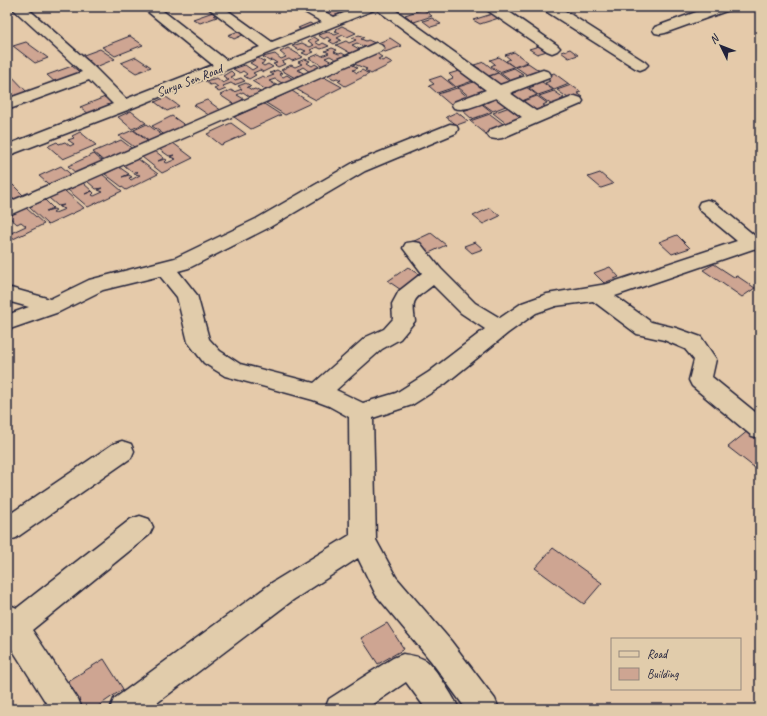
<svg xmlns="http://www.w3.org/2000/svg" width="767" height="716" viewBox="0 0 767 716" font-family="Caveat,sans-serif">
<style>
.building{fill:#cea592;stroke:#22223b}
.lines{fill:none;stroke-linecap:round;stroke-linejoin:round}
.minor-casing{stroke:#22223b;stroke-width:3}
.minor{fill:#e1ccab;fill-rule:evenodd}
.labels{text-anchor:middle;stroke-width:4;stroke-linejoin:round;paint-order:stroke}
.far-street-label{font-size:13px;fill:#22223b;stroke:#e1ccab}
</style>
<rect width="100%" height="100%" fill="#e5caaa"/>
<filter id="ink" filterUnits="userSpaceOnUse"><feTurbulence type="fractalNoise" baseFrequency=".025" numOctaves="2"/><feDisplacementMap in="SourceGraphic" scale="8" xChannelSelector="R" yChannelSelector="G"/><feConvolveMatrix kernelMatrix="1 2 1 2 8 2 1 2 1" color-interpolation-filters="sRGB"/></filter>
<g filter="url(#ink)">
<g class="building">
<path d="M 320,7 L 336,7 L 344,12 L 328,18 L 314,9 Z"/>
<path d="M 423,9 L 432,16 L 414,22 L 405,15 Z"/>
<path d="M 213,12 L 217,14 L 214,15 L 217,17 L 200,23 L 193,19 Z"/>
<path d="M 495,13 L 502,17 L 480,24 L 473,20 Z"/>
<path d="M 432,18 L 441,24 L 431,27 L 423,21 Z"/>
<path d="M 310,23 L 316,27 L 304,31 L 298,28 Z"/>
<path d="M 342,26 L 356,33 L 347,37 L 343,35 L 337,38 L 341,40 L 334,44 L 329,41 L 332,40 L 327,37 L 324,39 L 318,35 L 328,32 L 335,35 L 340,33 L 335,31 L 337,30 L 336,29 Z"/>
<path d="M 239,31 L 245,34 L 234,39 L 228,35 Z"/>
<path d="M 359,35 L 364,37 L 361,39 L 366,41 L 368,40 L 375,43 L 365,47 L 357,43 L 352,45 L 359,49 L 352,54 L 336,45 L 346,41 L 349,43 L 356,40 L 352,38 Z"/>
<path d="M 130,36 L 143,45 L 115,56 L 102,47 Z"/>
<path d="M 314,37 L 319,40 L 315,42 L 320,45 L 323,43 L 329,46 L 321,49 L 317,47 L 310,50 L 314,52 L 307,55 L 302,53 L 306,51 L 301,49 L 298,50 L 292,46 L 302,43 L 310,47 L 314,45 L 308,41 Z"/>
<path d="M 390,38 L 402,46 L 385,52 L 375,45 L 379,44 L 378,43 Z"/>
<path d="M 26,42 L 48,58 L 35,63 L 13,46 Z"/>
<path d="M 539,46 L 547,51 L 537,54 L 529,49 Z"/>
<path d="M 288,48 L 303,57 L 292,61 L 289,59 L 282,62 L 285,64 L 278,67 L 273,64 L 277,63 L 272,60 L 269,61 L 263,57 L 275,54 L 281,59 L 286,57 L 280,52 Z"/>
<path d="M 332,48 L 337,50 L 334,52 L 339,54 L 342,53 L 348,57 L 337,60 L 330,56 L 325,58 L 332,62 L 325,67 L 309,58 L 319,54 L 322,56 L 329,53 L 325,51 Z"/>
<path d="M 100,49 L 115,59 L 96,67 L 81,56 Z"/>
<path d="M 570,49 L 578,55 L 569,58 L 561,52 Z"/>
<path d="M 514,52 L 528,62 L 514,67 L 506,61 L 510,59 L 505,55 Z"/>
<path d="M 376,53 L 382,57 L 378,59 L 382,61 L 386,59 L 393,63 L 371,74 L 365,70 L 367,69 L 354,64 Z"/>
<path d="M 136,57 L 151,67 L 136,73 L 121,63 Z"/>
<path d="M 499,57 L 514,67 L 499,72 L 491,66 L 495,64 L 490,60 Z"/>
<path d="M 258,58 L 265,62 L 261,64 L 264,66 L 268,64 L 273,67 L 263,72 L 260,70 L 253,73 L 256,75 L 249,79 L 244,76 L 247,74 L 243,71 L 240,73 L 233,69 L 245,65 L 252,70 L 257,67 L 250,63 Z"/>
<path d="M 305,59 L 310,61 L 307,63 L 312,66 L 315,64 L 321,68 L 310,72 L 303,67 L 298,70 L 305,74 L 301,75 L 303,76 L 297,79 L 281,70 L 291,65 L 295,67 L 302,64 L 298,62 Z"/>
<path d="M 484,62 L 498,73 L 485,77 L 476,71 L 480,69 L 474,65 Z"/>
<path d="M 528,63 L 543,73 L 530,77 L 516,67 Z"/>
<path d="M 351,64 L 358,68 L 353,70 L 357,73 L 362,70 L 369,74 L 345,86 L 338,81 L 341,80 L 337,78 L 334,79 L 327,75 Z"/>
<path d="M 72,66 L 82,74 L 57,84 L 47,75 Z"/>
<path d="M 514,68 L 523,74 L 519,76 L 525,80 L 515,84 L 500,73 Z"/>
<path d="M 277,70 L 282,73 L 279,74 L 283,77 L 287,75 L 293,79 L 282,83 L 275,79 L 269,81 L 276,85 L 268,91 L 252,81 L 263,76 L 266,78 L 274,75 L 270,73 Z"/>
<path d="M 462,70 L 475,80 L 456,87 L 448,80 L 453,78 L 449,74 Z"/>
<path d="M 7,71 L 28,93 L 7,100 Z"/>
<path d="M 231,71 L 235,75 L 231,77 L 235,80 L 241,78 L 245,81 L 234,85 L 231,83 L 223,86 L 226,89 L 219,92 L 214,89 L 218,87 L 214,84 L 210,85 L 205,81 L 217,78 L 223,83 L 229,80 L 223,76 Z"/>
<path d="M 498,73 L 513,84 L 499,89 L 485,78 Z"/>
<path d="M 554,73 L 569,84 L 554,90 L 545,83 L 550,81 L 544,77 Z"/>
<path d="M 322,76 L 342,87 L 316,100 L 296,89 Z"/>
<path d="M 441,76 L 455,87 L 437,93 L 429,86 L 434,84 L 429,80 Z"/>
<path d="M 538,79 L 553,90 L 538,95 L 529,88 L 534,86 L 528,82 Z"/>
<path d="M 477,81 L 489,92 L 471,98 L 458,87 Z"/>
<path d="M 246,83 L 251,86 L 247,87 L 252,90 L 255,89 L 262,93 L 250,97 L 243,92 L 237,95 L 244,99 L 240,101 L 242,102 L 235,105 L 220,95 L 231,90 L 234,92 L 242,89 L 238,86 Z"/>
<path d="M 522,84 L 537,95 L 522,101 L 512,94 L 517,92 L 512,88 Z"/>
<path d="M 571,85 L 581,92 L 577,93 L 583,97 L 572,101 L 557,90 Z"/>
<path d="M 457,88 L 470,99 L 451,105 L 438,94 Z"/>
<path d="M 292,91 L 311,103 L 285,115 L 266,103 Z"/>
<path d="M 554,91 L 564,98 L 560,100 L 565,103 L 555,107 L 539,96 Z"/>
<path d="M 496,93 L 511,104 L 493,111 L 483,104 L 490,101 L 485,97 Z"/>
<path d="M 537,96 L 547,103 L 543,105 L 548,108 L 538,113 L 523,101 Z"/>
<path d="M 105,97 L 114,103 L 89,114 L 80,107 Z"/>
<path d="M 166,97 L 179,106 L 167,111 L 155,102 Z"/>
<path d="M 207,100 L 222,111 L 210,116 L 194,105 Z"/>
<path d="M 478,101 L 492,112 L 472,119 L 463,111 L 469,109 L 465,105 Z"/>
<path d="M 264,104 L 281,115 L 251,129 L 234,117 Z"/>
<path d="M 512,106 L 526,117 L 507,124 L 493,113 Z"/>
<path d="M 131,111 L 146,123 L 132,129 L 118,117 Z"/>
<path d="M 457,112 L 468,121 L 457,125 L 446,117 Z"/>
<path d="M 490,114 L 506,126 L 486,134 L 470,121 Z"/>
<path d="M 172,116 L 186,126 L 166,136 L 152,126 Z"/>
<path d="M 231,123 L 246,134 L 221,145 L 207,134 Z"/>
<path d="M 147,124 L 163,136 L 150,142 L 134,130 Z"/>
<path d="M 133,130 L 150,143 L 137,149 L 119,136 Z"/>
<path d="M 80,132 L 96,145 L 63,159 L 48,146 L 57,142 L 59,144 L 65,142 L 70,146 L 74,144 L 68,140 L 74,138 L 72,136 Z"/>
<path d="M 121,140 L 134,150 L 106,163 L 93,152 Z"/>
<path d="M 173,143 L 193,158 L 162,173 L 142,157 L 155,151 L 164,158 L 158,161 L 165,159 L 167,160 L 165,162 L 167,163 L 176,159 L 170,157 L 174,155 L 169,156 L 159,149 Z"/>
<path d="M 94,154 L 105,164 L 78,175 L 68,166 Z"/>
<path d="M 138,159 L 158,174 L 126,190 L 105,174 L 119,167 L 129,174 L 122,177 L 129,175 L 132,177 L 129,178 L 131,180 L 140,175 L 134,174 L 138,172 L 137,171 L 133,173 L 124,165 Z"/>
<path d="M 61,166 L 75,178 L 53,188 L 39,176 Z"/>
<path d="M 600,173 L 613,184 L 601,188 L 588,177 Z"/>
<path d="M 102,174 L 122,191 L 88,207 L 68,190 L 83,183 L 92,191 L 85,194 L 92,191 L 94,193 L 92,195 L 94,196 L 103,192 L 98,190 L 102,188 L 96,189 L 87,181 Z"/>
<path d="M 13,185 L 26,198 L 7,207 L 7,187 Z"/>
<path d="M 65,191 L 84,208 L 48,225 L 29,207 L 45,200 L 53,208 L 46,211 L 54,209 L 56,210 L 53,212 L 55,213 L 65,209 L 59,207 L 64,205 L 58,206 L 49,198 Z"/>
<path d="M 26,208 L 44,224 L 7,242 L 7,229 L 11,233 L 26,226 L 21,222 L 17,224 L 8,216 Z"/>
<path d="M 490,208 L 500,216 L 483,224 L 473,216 Z"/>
<path d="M 431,233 L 446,245 L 427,254 L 412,242 Z"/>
<path d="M 677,235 L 690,248 L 672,254 L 659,242 Z"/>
<path d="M 475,242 L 483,249 L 472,253 L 464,246 Z"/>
<path d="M 714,264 L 734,277 L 737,276 L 755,288 L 742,297 L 703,270 Z"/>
<path d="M 408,267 L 424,277 L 404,292 L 388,281 Z"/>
<path d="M 610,267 L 619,277 L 604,283 L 594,273 Z"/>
<path d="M 749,430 L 760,438 L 759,471 L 728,447 Z"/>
<path d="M 553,548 L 602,583 L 584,604 L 535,568 Z"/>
<path d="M 387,623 L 404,649 L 378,664 L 361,638 Z"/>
<path d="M 104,659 L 123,689 L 94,709 L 84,709 L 68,681 Z"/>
</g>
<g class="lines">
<g class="minor-casing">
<g id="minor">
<path d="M 11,7 L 26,7 L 92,65 L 126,99 L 213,65 L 142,7 L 158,7 L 226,60 L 260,47 L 207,7 L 223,7 L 272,42 L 322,22 L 301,10 L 299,7 L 316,7 L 334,17 L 359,7 L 391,7 L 500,85 L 537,72 L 543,70 L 549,72 L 551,75 L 549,78 L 510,93 L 536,111 L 575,96 L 581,98 L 583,101 L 581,104 L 502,138 L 496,139 L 490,138 L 487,134 L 490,130 L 522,117 L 496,98 C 483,102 467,112 454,108 L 452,105 L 454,102 L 486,90 L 376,9 L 130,109 L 7,156 L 7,145 L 113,104 L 89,80 L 7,110 L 7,99 L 82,72 Z"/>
<path d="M 485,7 L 502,7 L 557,45 L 560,48 L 557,51 L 552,53 L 547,51 L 487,10 Z"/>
<path d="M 542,7 L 559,7 L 645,62 L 648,65 L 645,68 L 640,70 L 635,68 L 544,10 Z"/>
<path d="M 710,7 L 731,7 L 729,10 L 665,33 L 660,34 L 655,33 L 653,30 L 655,27 Z"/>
<path d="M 376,43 L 381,45 L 384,48 L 381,51 L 7,216 L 7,203 Z"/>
<path d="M 450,124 L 456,125 L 458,129 L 456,133 L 365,171 L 270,227 L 189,268 L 178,271 L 197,295 L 209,339 L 220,351 L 240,364 L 314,383 L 366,337 L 384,329 L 393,319 L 392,304 L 399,291 L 422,273 L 403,248 L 406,243 L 413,242 L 420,243 L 441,269 L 475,303 L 500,318 L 522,303 L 547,294 L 607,284 L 737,241 L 700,210 L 698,206 L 700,202 L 707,200 L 714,202 L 755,236 L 760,236 L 760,248 L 753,249 L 615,296 L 651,322 L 676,328 L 701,337 L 716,359 L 712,377 L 760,416 L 760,438 L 752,436 L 692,386 L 689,380 L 694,360 L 685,349 L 664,340 L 637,334 L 593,301 L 556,306 L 536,313 L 508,333 L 445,384 L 412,405 L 373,418 L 376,540 L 396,577 L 451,641 L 495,699 L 499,709 L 466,709 L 431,661 L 376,595 L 358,558 L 293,600 L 149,709 L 110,709 L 114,699 L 273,582 L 350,535 L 349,417 L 329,406 L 313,400 L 225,376 L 204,363 L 188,342 L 177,297 L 160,276 L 103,290 L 59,312 L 7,330 L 7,315 L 29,307 L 7,301 L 7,287 L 50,299 L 89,280 L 175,258 L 256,219 L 353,163 ZM 433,285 L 461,313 L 485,329 L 429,372 L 396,393 L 363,403 L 336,390 L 382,349 L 400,339 L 415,321 C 411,296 415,300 433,285 Z"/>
<path d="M 122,441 L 131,444 L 134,451 L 131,458 L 16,538 L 7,541 L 7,516 L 113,444 Z"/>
<path d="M 140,516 L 149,519 L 153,527 L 149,535 L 32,630 L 78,699 L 82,709 L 50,709 L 7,641 L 7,604 L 17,608 L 131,519 Z"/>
<path d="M 403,654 C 410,655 418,656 425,660 C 433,664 455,699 459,709 L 426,709 L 406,682 L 366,709 L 325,709 L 329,699 L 393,658 Z"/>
</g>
</g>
<use href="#minor" class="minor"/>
</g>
</g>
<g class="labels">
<g class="far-street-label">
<text transform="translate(189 80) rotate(-21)" y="5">Surya Sen Road</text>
</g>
</g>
<rect width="767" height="716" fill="none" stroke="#e1ccab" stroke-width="24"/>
<rect x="12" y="12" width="743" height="692" fill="none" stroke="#22223b" stroke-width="1.5" filter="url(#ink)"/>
<rect x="611" y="638" width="130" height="52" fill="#e1ccab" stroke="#95887e"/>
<rect x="619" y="651" width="20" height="6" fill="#e1ccab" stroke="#95887e"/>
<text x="647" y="658" font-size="12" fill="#22223b">Road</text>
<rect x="619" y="668" width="20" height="12" fill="#cea592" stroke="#95887e"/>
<text x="647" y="678" font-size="12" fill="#22223b">Building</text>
<g transform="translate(721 46) rotate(313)" stroke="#e1ccab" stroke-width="3" paint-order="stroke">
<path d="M0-3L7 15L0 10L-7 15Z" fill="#22223b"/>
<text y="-6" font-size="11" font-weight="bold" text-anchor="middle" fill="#22223b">N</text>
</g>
</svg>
